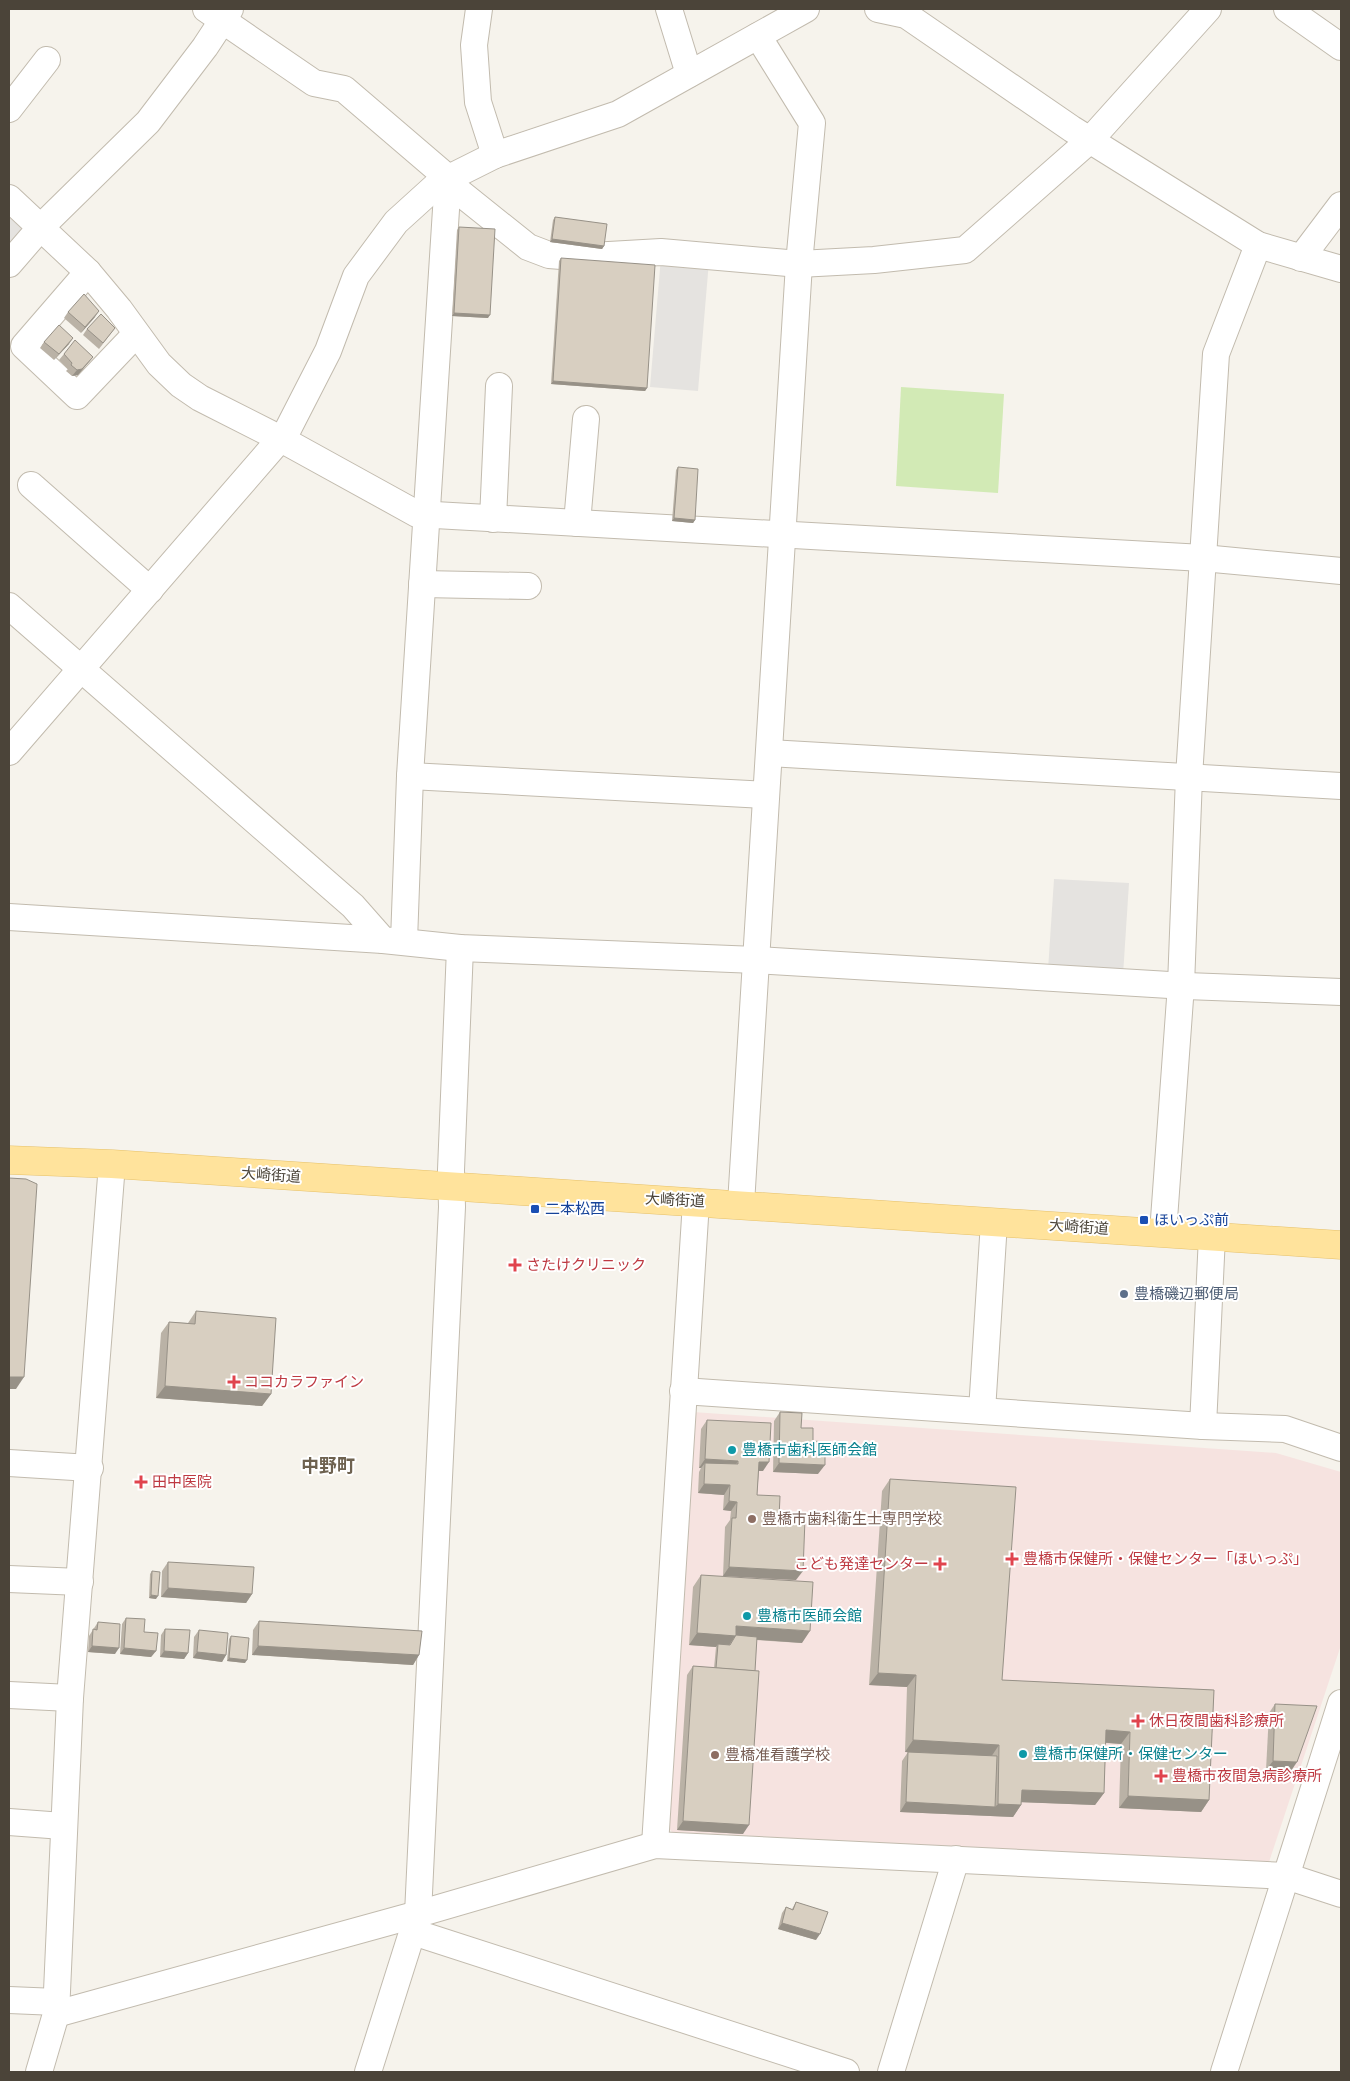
<svg xmlns="http://www.w3.org/2000/svg" width="1350" height="2081" viewBox="0 0 1350 2081" font-family="Poppins,'Noto Sans JP',sans-serif">
<style>
.medical{fill:#f6e3e0}
.grass{fill:#d2eab5}
.parking{fill:#e5e3e0}
.lines{fill:none;stroke-linecap:round;stroke-linejoin:round}
.minor-casing{stroke:#c2bbae;stroke-width:28}
.major-casing{stroke:#e6c16a;stroke-width:29}
.minor{stroke:#fff;stroke-width:26}
.major{stroke:#ffe39c;stroke-width:28}
.wall{fill:#bab2a6}
.shaded-wall{fill:#979187}
.building{fill:#d8cfc1;stroke:#979187}
.transit-dot{fill:#1a4fb4;stroke:#fff;stroke-width:2}
.health-dot{fill:#e0444e;stroke:#fff;stroke-width:2}
.service-dot{fill:#5c6f8a;stroke:#fff;stroke-width:2}
.culture-dot{fill:#0f9aa8;stroke:#fff;stroke-width:2}
.education-dot{fill:#8d6e63;stroke:#fff;stroke-width:2}
.labels{text-anchor:middle;stroke-width:4;stroke-linejoin:round;paint-order:stroke}
.street-label{font-size:15px;fill:#4b4439;stroke:#fff}
.transit-label{font-size:15px;fill:#164399;stroke:#fff;text-anchor:start}
.health-label{font-size:15px;fill:#be3a42;stroke:#fff;text-anchor:start}
.service-label{font-size:15px;fill:#4e5e75;stroke:#fff;text-anchor:start}
.culture-label{font-size:15px;fill:#0d838f;stroke:#fff;text-anchor:start}
.education-label{font-size:15px;fill:#785e54;stroke:#fff;text-anchor:start}
.quarter-label{font-size:18px;font-weight:bold;fill:#6e6250;stroke:#fff}
</style>
<rect width="100%" height="100%" fill="#f6f3ec"/>
<path class="medical" d="M 693,1412 L 1276,1453 L 1341,1472 L 1341,1645 L 1269,1862 L 672,1832 L 666,1825 Z"/>
<path class="grass" d="M 901,387 L 1004,394 L 998,493 L 896,486 Z"/>
<g class="parking">
<path d="M 9,205 L 31,225 L 9,251 Z"/>
<path d="M 661,257 L 709,261 L 698,391 L 650,387 Z"/>
<path d="M 1054,879 L 1129,883 L 1123,975 L 1048,970 Z"/>
</g>
<g class="lines">
<g class="minor-casing">
<g id="minor">
<path d="M 206,9 L 314,83 L 344,89 L 448,178 L 410,776 L 404,941"/>
<path d="M 479,9 L 474,45 L 478,102 L 495,155"/>
<path d="M 669,9 L 689,74"/>
<path d="M 878,9 L 906,15 L 1072,129 L 1258,245 L 1341,269"/>
<path d="M 1287,9 L 1341,47"/>
<path d="M 9,109 L 47,60"/>
<path d="M 448,183 L 528,247 L 549,255 L 574,257 L 661,252 L 799,264 L 874,260 L 965,250 L 1090,140 L 1208,9"/>
<path d="M 9,198 L 88,272 L 119,309 L 159,364 L 181,385 L 200,398 L 281,439 L 417,514 L 1203,558 L 1341,571"/>
<path d="M 1301,258 L 1341,205"/>
<path d="M 9,264 L 41,227 L 148,122 L 205,47 L 230,9"/>
<path d="M 88,272 L 24,346 L 77,396 L 136,334"/>
<path d="M 31,485 L 150,590"/>
<path d="M 493,519 L 499,386"/>
<path d="M 577,523 L 586,419"/>
<path d="M 422,584 L 528,586"/>
<path d="M 9,606 L 353,906 L 383,940 L 460,948 L 756,960 L 1186,986 L 1341,992"/>
<path d="M 9,752 L 287,431 L 328,351 L 356,276 L 396,222 L 439,183 L 495,155 L 618,114 L 806,9"/>
<path d="M 769,753 L 1341,786"/>
<path d="M 410,776 L 766,795"/>
<path d="M 9,917 L 383,940"/>
<path d="M 741,1204 L 799,264 L 812,123 L 758,36"/>
<path d="M 1163,1233 L 1181,985 L 1189,777 L 1216,354 L 1258,245"/>
<path d="M 683,1391 L 1203,1426 L 1285,1429 L 1341,1448"/>
<path d="M 982,1411 L 994,1222"/>
<path d="M 1203,1426 L 1212,1236"/>
<path d="M 9,1463 L 90,1468"/>
<path d="M 9,1579 L 80,1582"/>
<path d="M 9,1695 L 70,1698"/>
<path d="M 9,1822 L 63,1826"/>
<path d="M 655,1845 L 696,1202"/>
<path d="M 413,1932 L 846,2072"/>
<path d="M 9,2000 L 57,2002"/>
<path d="M 56,2014 L 418,1914 L 655,1845 L 1286,1876 L 1341,1894"/>
<path d="M 39,2072 L 56,2014 L 70,1698 L 112,1164"/>
<path d="M 368,2072 L 418,1914 L 452,1207 L 451,1170 L 460,948"/>
<path d="M 891,2072 L 956,1859"/>
<path d="M 1224,2072 L 1341,1703"/>
</g>
</g>
<g class="major-casing">
<path id="major" d="M 9,1160 L 112,1164 L 1341,1245"/>
</g>
<use href="#minor" class="minor"/>
<use href="#major" class="major"/>
</g>
<g class="wall">
<path d="M 555,217 L 604,246 L 602,249 L 550,242 L 553,220 Z"/>
<path d="M 459,227 L 488,318 L 452,316 L 457,230 Z"/>
<path d="M 561,258 L 647,388 L 645,391 L 551,384 L 559,261 Z"/>
<path d="M 68,312 L 95,317 L 81,333 L 64,318 Z"/>
<path d="M 115,328 L 99,349 L 83,335 L 87,329 Z"/>
<path d="M 44,342 L 69,344 L 54,360 L 40,348 Z"/>
<path d="M 64,354 L 93,357 L 78,375 L 72,376 L 66,371 L 68,369 L 59,360 Z"/>
<path d="M 678,467 L 695,520 L 693,523 L 672,521 L 676,470 Z"/>
<path d="M 196,1311 L 271,1394 L 262,1406 L 156,1398 L 161,1333 L 169,1322 L 188,1323 Z"/>
<path d="M 780,1412 L 801,1428 L 813,1441 L 818,1474 L 773,1472 L 774,1421 Z"/>
<path d="M 707,1420 L 763,1471 L 759,1471 L 757,1495 L 779,1518 L 796,1580 L 723,1576 L 725,1527 L 730,1520 L 731,1511 L 723,1510 L 724,1495 L 698,1493 L 699,1472 L 701,1468 L 699,1468 L 701,1429 Z"/>
<path d="M 890,1479 L 1002,1680 L 1214,1690 L 1209,1800 L 1201,1812 L 1119,1808 L 1121,1744 L 1106,1743 L 1104,1793 L 1095,1805 L 1021,1802 L 1021,1805 L 1013,1817 L 900,1812 L 902,1761 L 908,1752 L 935,1753 L 905,1752 L 907,1687 L 869,1685 L 882,1491 Z"/>
<path d="M 168,1562 L 252,1594 L 246,1603 L 161,1597 L 162,1571 Z"/>
<path d="M 152,1571 L 156,1599 L 149,1598 L 150,1574 Z"/>
<path d="M 701,1575 L 802,1643 L 756,1640 L 743,1834 L 677,1830 L 687,1675 L 693,1666 L 714,1668 L 716,1647 L 689,1645 L 693,1587 Z"/>
<path d="M 126,1618 L 144,1632 L 156,1651 L 151,1657 L 120,1654 L 122,1624 Z"/>
<path d="M 259,1621 L 419,1655 L 413,1665 L 252,1655 L 253,1630 Z"/>
<path d="M 98,1622 L 115,1654 L 88,1652 L 89,1636 Z"/>
<path d="M 165,1629 L 188,1653 L 184,1659 L 160,1657 L 161,1635 Z"/>
<path d="M 199,1630 L 226,1655 L 222,1662 L 193,1658 L 194,1637 Z"/>
<path d="M 231,1636 L 245,1663 L 227,1661 L 229,1639 Z"/>
<path d="M 1275,1704 L 1291,1771 L 1266,1770 L 1269,1713 Z"/>
<path d="M 796,1902 L 816,1940 L 778,1929 L 782,1913 L 786,1907 L 792,1909 Z"/>
</g>
<g class="shaded-wall">
<path d="M 552,239 L 604,246 L 602,249 L 550,242 Z"/>
<path d="M 99,311 L 95,317 L 81,333 L 85,327 Z"/>
<path d="M 454,313 L 490,315 L 488,318 L 452,316 Z"/>
<path d="M 73,338 L 69,344 L 54,360 L 59,354 Z"/>
<path d="M 93,357 L 78,375 L 72,376 L 77,370 Z"/>
<path d="M 553,381 L 647,388 L 645,391 L 551,384 Z"/>
<path d="M 674,518 L 695,520 L 693,523 L 672,521 Z"/>
<path d="M 9,1377 L 24,1377 L 16,1389 L 9,1389 Z"/>
<path d="M 165,1386 L 271,1394 L 262,1406 L 156,1398 Z"/>
<path d="M 705,1459 L 738,1461 L 732,1470 L 705,1463 L 701,1468 L 699,1468 Z"/>
<path d="M 759,1462 L 769,1462 L 763,1471 L 753,1471 Z"/>
<path d="M 779,1463 L 825,1465 L 818,1474 L 773,1472 Z"/>
<path d="M 704,1484 L 730,1485 L 724,1495 L 698,1493 Z"/>
<path d="M 729,1501 L 737,1502 L 731,1511 L 723,1510 Z"/>
<path d="M 729,1567 L 803,1571 L 796,1580 L 723,1576 Z"/>
<path d="M 168,1588 L 252,1594 L 246,1603 L 161,1597 Z"/>
<path d="M 151,1595 L 158,1596 L 156,1599 L 149,1598 Z"/>
<path d="M 736,1626 L 810,1631 L 802,1643 L 734,1638 L 727,1648 L 718,1644 L 716,1647 L 689,1645 L 697,1633 Z"/>
<path d="M 92,1646 L 119,1648 L 115,1654 L 88,1652 Z"/>
<path d="M 258,1646 L 419,1655 L 413,1665 L 252,1655 Z"/>
<path d="M 124,1648 L 156,1651 L 151,1657 L 120,1654 Z"/>
<path d="M 164,1651 L 188,1653 L 184,1659 L 160,1657 Z"/>
<path d="M 197,1652 L 226,1655 L 222,1662 L 193,1658 Z"/>
<path d="M 229,1658 L 247,1660 L 245,1663 L 227,1661 Z"/>
<path d="M 878,1673 L 916,1675 L 907,1687 L 869,1685 Z"/>
<path d="M 1106,1730 L 1130,1732 L 1121,1744 L 1098,1742 Z"/>
<path d="M 913,1740 L 999,1745 L 991,1757 L 905,1752 Z"/>
<path d="M 1273,1761 L 1297,1762 L 1291,1771 L 1266,1770 Z"/>
<path d="M 1022,1790 L 1104,1793 L 1095,1805 L 1013,1802 Z"/>
<path d="M 1128,1796 L 1209,1800 L 1201,1812 L 1119,1808 Z"/>
<path d="M 906,1802 L 995,1807 L 998,1804 L 1021,1805 L 1013,1817 L 900,1812 Z"/>
<path d="M 683,1821 L 749,1825 L 743,1834 L 677,1830 Z"/>
<path d="M 782,1923 L 820,1934 L 816,1940 L 778,1929 Z"/>
</g>
<g class="building">
<path d="M 555,217 L 607,224 L 604,246 L 552,239 Z"/>
<path d="M 459,227 L 495,229 L 490,315 L 454,313 Z"/>
<path d="M 561,258 L 655,265 L 647,388 L 553,381 Z"/>
<path d="M 84,294 L 99,311 L 85,327 L 68,312 Z"/>
<path d="M 101,314 L 115,328 L 103,343 L 87,329 Z"/>
<path d="M 59,325 L 73,338 L 59,354 L 44,342 Z"/>
<path d="M 75,340 L 93,357 L 82,369 L 77,370 L 71,365 L 72,363 L 64,354 Z"/>
<path d="M 678,467 L 698,469 L 695,520 L 674,518 Z"/>
<path d="M 9,1178 L 26,1179 L 37,1184 L 24,1377 L 9,1377 Z"/>
<path d="M 196,1311 L 276,1318 L 271,1394 L 165,1386 L 169,1322 L 195,1324 Z"/>
<path d="M 780,1412 L 802,1413 L 801,1428 L 813,1428 L 813,1441 L 825,1442 L 825,1465 L 779,1463 Z"/>
<path d="M 707,1420 L 771,1423 L 769,1462 L 759,1462 L 757,1495 L 780,1496 L 779,1518 L 805,1519 L 803,1571 L 729,1567 L 732,1518 L 736,1518 L 737,1502 L 729,1501 L 730,1485 L 704,1484 L 705,1463 L 738,1464 L 738,1461 L 705,1459 Z"/>
<path d="M 890,1479 L 1016,1487 L 1002,1680 L 1214,1690 L 1209,1800 L 1128,1796 L 1130,1732 L 1106,1730 L 1104,1793 L 1022,1790 L 1021,1805 L 998,1804 L 999,1745 L 913,1740 L 916,1675 L 878,1673 Z"/>
<path d="M 168,1562 L 254,1567 L 252,1594 L 168,1588 Z"/>
<path d="M 152,1571 L 160,1572 L 158,1596 L 151,1595 Z"/>
<path d="M 701,1575 L 813,1582 L 810,1631 L 736,1626 L 736,1636 L 697,1633 Z"/>
<path d="M 126,1618 L 145,1619 L 144,1632 L 158,1633 L 156,1651 L 124,1648 Z"/>
<path d="M 259,1621 L 422,1631 L 419,1655 L 258,1646 Z"/>
<path d="M 98,1622 L 120,1624 L 119,1648 L 92,1646 L 93,1629 L 97,1630 Z"/>
<path d="M 165,1629 L 190,1630 L 188,1653 L 164,1651 Z"/>
<path d="M 199,1630 L 228,1633 L 226,1655 L 197,1652 Z"/>
<path d="M 736,1635 L 757,1637 L 755,1671 L 716,1668 L 718,1644 L 730,1645 Z"/>
<path d="M 231,1636 L 249,1638 L 247,1660 L 229,1658 Z"/>
<path d="M 693,1666 L 759,1671 L 749,1825 L 683,1821 Z"/>
<path d="M 1275,1704 L 1317,1706 L 1297,1762 L 1273,1761 Z"/>
<path d="M 908,1752 L 997,1756 L 995,1807 L 906,1802 Z"/>
<path d="M 796,1902 L 828,1912 L 820,1934 L 782,1923 L 786,1907 L 793,1910 Z"/>
</g>
<g class="transit-dot">
<rect x="530" y="1204" width="10" height="10" rx="2.5"/>
<rect x="1139" y="1215" width="10" height="10" rx="2.5"/>
</g>
<g class="health-dot">
<path d="M512.5 1257.5h5v5h5v5h-5v5h-5v-5h-5v-5h5z"/>
<path d="M231.5 1374.5h5v5h5v5h-5v5h-5v-5h-5v-5h5z"/>
<path d="M138.5 1474.5h5v5h5v5h-5v5h-5v-5h-5v-5h5z"/>
<path d="M1009.5 1551.5h5v5h5v5h-5v5h-5v-5h-5v-5h5z"/>
<path d="M937.5 1556.5h5v5h5v5h-5v5h-5v-5h-5v-5h5z"/>
<path d="M1135.5 1713.5h5v5h5v5h-5v5h-5v-5h-5v-5h5z"/>
<path d="M1158.5 1768.5h5v5h5v5h-5v5h-5v-5h-5v-5h5z"/>
</g>
<circle class="service-dot" cx="1124" cy="1294" r="5"/>
<g class="culture-dot">
<circle cx="732" cy="1450" r="5"/>
<circle cx="747" cy="1616" r="5"/>
<circle cx="1023" cy="1754" r="5"/>
</g>
<g class="education-dot">
<circle cx="752" cy="1519" r="5"/>
<circle cx="715" cy="1755" r="5"/>
</g>
<g class="labels">
<g class="street-label">
<text transform="translate(271 1175) rotate(4)" y="5">大崎街道</text>
<text transform="translate(675 1200) rotate(3)" y="5">大崎街道</text>
<text transform="translate(1079 1227) rotate(4)" y="5">大崎街道</text>
</g>
<g class="transit-label">
<text x="545" y="1214">二本松西</text>
<text x="1154" y="1225">ほいっぷ前</text>
</g>
<g class="health-label">
<text x="526" y="1270">さたけクリニック</text>
<text x="244" y="1387">ココカラファイン</text>
<text x="152" y="1487">田中医院</text>
<text x="1023" y="1564">豊橋市保健所・保健センター「ほいっぷ」</text>
<text x="929" y="1569" text-anchor="end">こども発達センター</text>
<text x="1149" y="1726">休日夜間歯科診療所</text>
<text x="1172" y="1781">豊橋市夜間急病診療所</text>
</g>
<g class="service-label">
<text x="1134" y="1299">豊橋磯辺郵便局</text>
</g>
<g class="culture-label">
<text x="742" y="1455">豊橋市歯科医師会館</text>
<text x="757" y="1621">豊橋市医師会館</text>
<text x="1033" y="1759">豊橋市保健所・保健センター</text>
</g>
<g class="education-label">
<text x="762" y="1524">豊橋市歯科衛生士専門学校</text>
<text x="725" y="1760">豊橋准看護学校</text>
</g>
<g class="quarter-label">
<text x="328" y="1472">中野町</text>
</g>
</g>
<rect width="1350" height="2081" fill="none" stroke="#4b4439" stroke-width="20"/>
</svg>
